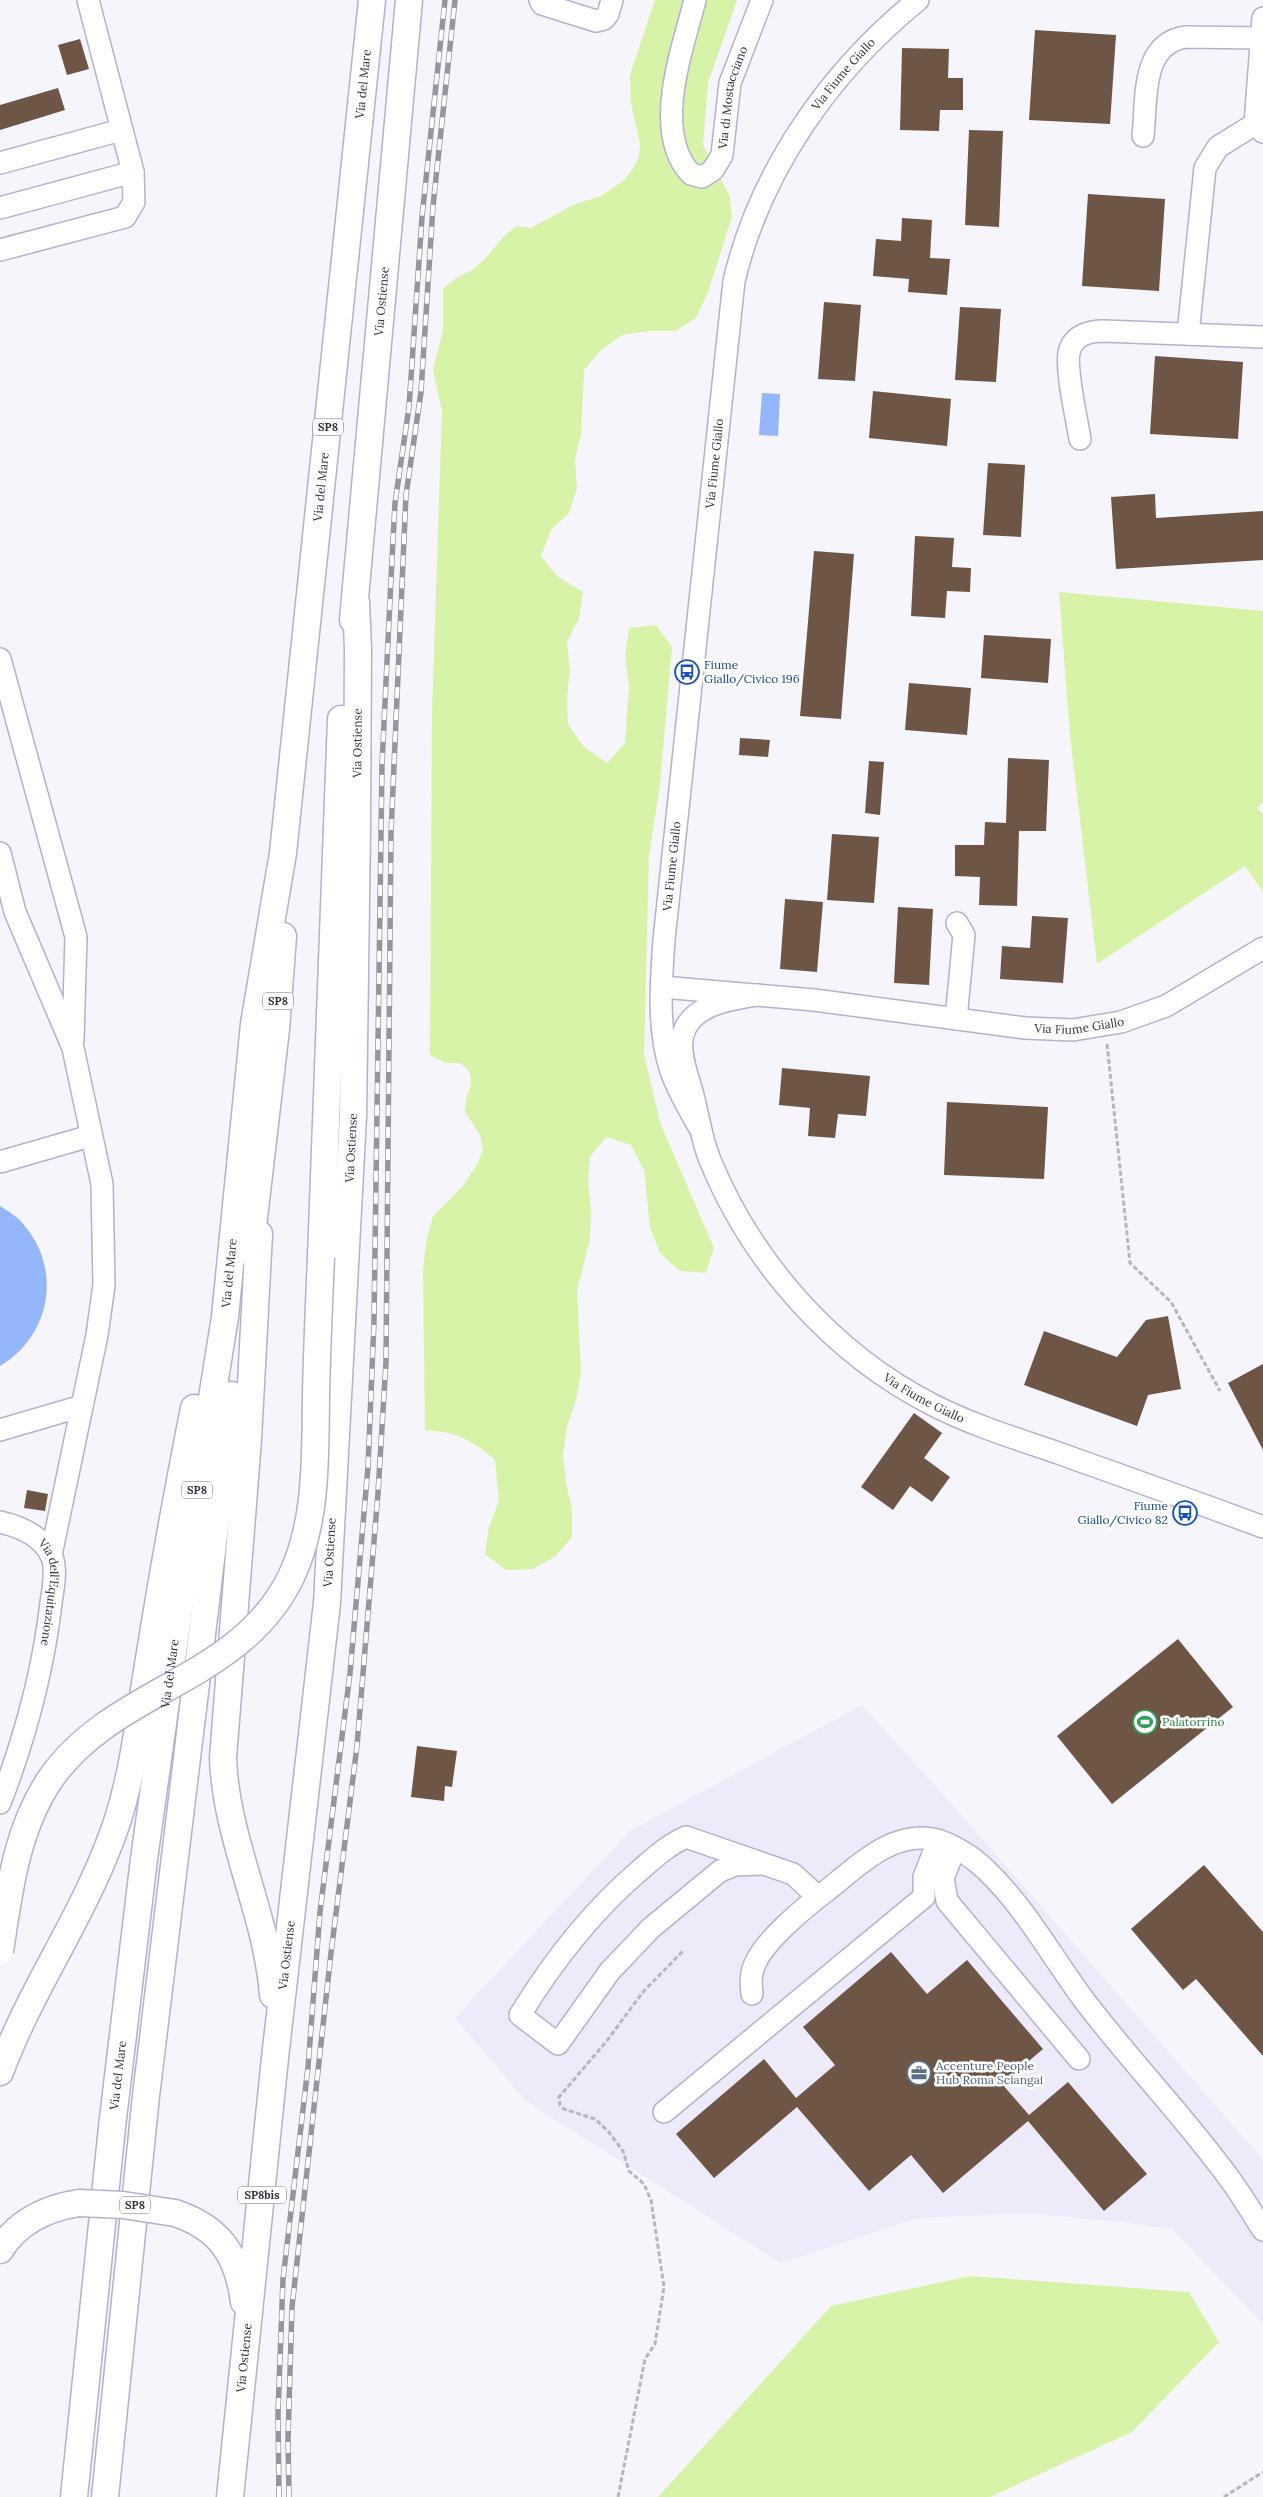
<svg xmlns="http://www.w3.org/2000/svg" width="1263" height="2497" viewBox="0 0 1263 2497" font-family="Lora,serif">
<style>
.built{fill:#edebfa}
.green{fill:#d7f3a8}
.water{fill:#93b6fc}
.building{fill:#6e5646}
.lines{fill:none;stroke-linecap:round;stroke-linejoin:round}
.minor-casing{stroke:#b5b0cd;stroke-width:24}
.major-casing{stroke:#b5b0cd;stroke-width:29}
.path{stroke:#b7b6be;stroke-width:3;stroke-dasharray:5 2.5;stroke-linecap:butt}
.minor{stroke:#fff;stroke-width:21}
.major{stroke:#fff;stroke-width:26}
.rail-casing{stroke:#96949d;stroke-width:5.5}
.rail{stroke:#fff;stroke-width:4;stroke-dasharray:11;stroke-linecap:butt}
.major-bridge-casing{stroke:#b5b0cd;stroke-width:29;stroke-linecap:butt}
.major-bridge{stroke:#fff;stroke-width:26}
.labels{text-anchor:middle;stroke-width:5;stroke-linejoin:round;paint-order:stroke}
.shield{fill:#fff;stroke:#706e76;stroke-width:1}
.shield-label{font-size:11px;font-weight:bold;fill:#32303c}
.street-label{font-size:12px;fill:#32303c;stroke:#fff}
.transit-label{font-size:12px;fill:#164399;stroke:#fff;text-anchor:start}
.leisure-label{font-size:12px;fill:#27864d;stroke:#fff;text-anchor:start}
.service-label{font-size:12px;fill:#4e5e75;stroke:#fff;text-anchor:start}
</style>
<rect width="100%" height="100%" fill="#f6f5fb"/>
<path class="built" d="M 862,1705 L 949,1801 L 1263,2160 L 1263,2324 L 1172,2229 L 1119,2222 L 1028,2213 L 918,2218 L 781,2263 L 526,2101 L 455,2018 L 630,1831 Z"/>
<g class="green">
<path d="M 655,0 L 737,0 L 708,83 L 703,145 L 730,197 L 732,217 L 708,292 L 696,318 L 675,331 L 648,331 L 622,335 L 601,350 L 584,370 L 581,434 L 575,460 L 577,488 L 569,513 L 551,530 L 541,556 L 558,577 L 583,592 L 579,618 L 567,642 L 570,670 L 567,697 L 568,724 L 583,746 L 607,763 L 625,743 L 629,687 L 625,656 L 629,628 L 656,625 L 672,647 L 660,784 L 649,856 L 644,1055 L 661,1125 L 714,1248 L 706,1273 L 680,1271 L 660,1253 L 650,1227 L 644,1170 L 631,1145 L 606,1137 L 590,1157 L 588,1183 L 591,1210 L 590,1239 L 577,1291 L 581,1373 L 576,1400 L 567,1427 L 563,1455 L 566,1483 L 572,1509 L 572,1537 L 556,1556 L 533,1569 L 506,1570 L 485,1554 L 489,1526 L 499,1501 L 495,1460 C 469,1438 459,1433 425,1430 L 423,1270 L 426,1242 L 433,1216 L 463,1186 L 478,1163 L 483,1150 L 480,1135 L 465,1112 L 466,1098 L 471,1085 L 470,1072 L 460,1063 L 446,1063 L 430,1055 L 432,713 L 442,411 L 433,370 L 443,330 L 443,289 C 454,277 467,275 478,265 C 493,253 500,236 517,226 L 531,228 L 575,204 L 601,196 L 624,180 L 633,169 L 639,157 L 640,143 L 631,104 L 630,75 Z"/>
<path d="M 1059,592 L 1263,611 L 1263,802 L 1257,808 L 1263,814 L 1263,892 L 1245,866 L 1097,964 L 1070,735 Z"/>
<path d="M 970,2276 L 1189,2292 L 1219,2342 L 1132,2432 L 990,2497 L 658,2497 L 831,2306 Z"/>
</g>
<g class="water">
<path d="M 762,393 L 780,394 L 778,436 L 759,435 Z"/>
<path d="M 0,1206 C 8,1211 18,1217 24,1225 C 63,1270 50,1337 0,1366 Z"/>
</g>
<g class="building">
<path d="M 1035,30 L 1116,35 L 1110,124 L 1029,120 Z"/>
<path d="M 80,39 L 89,69 L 67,75 L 58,45 Z"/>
<path d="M 902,48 L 949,49 L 948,78 L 963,78 L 963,110 L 940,110 L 939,131 L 900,130 Z"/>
<path d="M 58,88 L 65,110 L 0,130 L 0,105 Z"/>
<path d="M 969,130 L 1003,131 L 999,227 L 965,225 Z"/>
<path d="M 1088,194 L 1165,199 L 1159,291 L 1082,286 Z"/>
<path d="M 902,218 L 932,220 L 930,258 L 950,259 L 947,295 L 908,292 L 909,279 L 873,276 L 876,239 L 901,241 Z"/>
<path d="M 824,302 L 861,305 L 855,381 L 818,379 Z"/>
<path d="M 960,307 L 1001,309 L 996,382 L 955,380 Z"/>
<path d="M 1155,356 L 1243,362 L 1238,439 L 1150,434 Z"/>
<path d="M 873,391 L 951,399 L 947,446 L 869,438 Z"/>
<path d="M 988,463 L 1025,465 L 1021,537 L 983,535 Z"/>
<path d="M 1155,494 L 1156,518 L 1263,511 L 1263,560 L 1116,569 L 1111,497 Z"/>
<path d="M 915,536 L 954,538 L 952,567 L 971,568 L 970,592 L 947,591 L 945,618 L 911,616 Z"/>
<path d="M 814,551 L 854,554 L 841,719 L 800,716 Z"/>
<path d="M 984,635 L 1051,639 L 1048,683 L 981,678 Z"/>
<path d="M 909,683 L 971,688 L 967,735 L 905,730 Z"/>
<path d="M 740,738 L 770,740 L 768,757 L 739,755 Z"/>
<path d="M 1008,758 L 1049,760 L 1046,831 L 1019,831 L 1017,906 L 979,905 L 980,877 L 955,876 L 955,845 L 984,845 L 985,822 L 1006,823 Z"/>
<path d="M 869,761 L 884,762 L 880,815 L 865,813 Z"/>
<path d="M 832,834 L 879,837 L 874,903 L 827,900 Z"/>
<path d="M 785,899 L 823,902 L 817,972 L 780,969 Z"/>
<path d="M 898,907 L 933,909 L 929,985 L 894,983 Z"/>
<path d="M 1032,916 L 1068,918 L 1063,983 L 1000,979 L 1002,946 L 1030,948 Z"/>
<path d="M 782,1068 L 870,1076 L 866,1116 L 838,1114 L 835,1138 L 808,1136 L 810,1108 L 779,1105 Z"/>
<path d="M 947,1102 L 1048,1107 L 1044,1179 L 944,1175 Z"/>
<path d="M 1168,1316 L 1181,1389 L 1148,1395 L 1137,1426 L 1024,1385 L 1044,1331 L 1117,1357 L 1146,1320 Z"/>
<path d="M 1263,1364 L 1263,1450 L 1228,1383 Z"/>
<path d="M 914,1413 L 942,1433 L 924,1458 L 950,1477 L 932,1502 L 910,1486 L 893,1510 L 861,1487 Z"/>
<path d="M 27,1490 L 48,1494 L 45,1511 L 24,1508 Z"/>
<path d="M 1178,1639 L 1233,1707 L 1112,1804 L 1057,1736 Z"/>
<path d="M 417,1746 L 457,1751 L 452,1787 L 445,1786 L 444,1801 L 411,1797 Z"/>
<path d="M 1204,1865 L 1263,1932 L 1263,2056 L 1196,1979 L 1183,1990 L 1131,1929 Z"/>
<path d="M 891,1952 L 927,1994 L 967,1960 L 1043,2049 L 1002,2084 L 1029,2115 L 1068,2082 L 1147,2174 L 1104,2211 L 1028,2121 L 943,2193 L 911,2155 L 869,2191 L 797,2107 L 714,2178 L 676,2134 L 764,2059 L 796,2098 L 835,2065 L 803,2027 Z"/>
</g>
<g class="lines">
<g class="minor-casing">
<g id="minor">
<path d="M 540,0 L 542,4 L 596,21 L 604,19 L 608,14 L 612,0"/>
<path id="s1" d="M 695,0 C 683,48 651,132 691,174 L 702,177 L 713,170 L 722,155 L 730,83 L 762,0"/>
<path d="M 1263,18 L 1255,124 L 1263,132"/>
<path d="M 1143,136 C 1147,102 1140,43 1186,37 L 1261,38"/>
<path d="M 0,163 L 121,130"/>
<path d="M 0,208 L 133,172 L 88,0"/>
<path d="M 0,250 L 125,217 L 134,202 L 133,172"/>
<path d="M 1188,334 L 1205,168 L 1218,147 L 1255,124"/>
<path d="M 1080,439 C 1077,420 1064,364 1070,349 C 1075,335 1090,331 1103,331 L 1263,337"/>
<path d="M 0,659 L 76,937 L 73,1040"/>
<path d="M 0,853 L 15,912 L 73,1048 L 102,1184 L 104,1285 L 97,1335 L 51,1555"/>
<path id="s2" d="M 662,987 L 814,1000 L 1025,1028 L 1073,1030 L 1121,1022 L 1166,1006 L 1263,948"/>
<path id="s3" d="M 758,995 C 731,999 686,1005 682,1040 C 680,1055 686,1071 690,1085 C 698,1110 700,1136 710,1160 C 752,1263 833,1354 933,1405 C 974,1426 1018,1439 1061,1454 C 1128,1478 1196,1502 1263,1527"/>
<path d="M 956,1019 L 964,935 L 957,923"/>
<path id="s4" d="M 699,1127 C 689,1109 678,1091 671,1071 C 657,1029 661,984 664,940 L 734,281 C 760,171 830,71 918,0"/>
<path d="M 0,1162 L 90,1136"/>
<path d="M 0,1430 L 82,1406"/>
<path id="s5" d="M 0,1522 C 21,1527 43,1536 52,1557 C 57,1570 53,1589 51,1603 C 43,1672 25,1738 0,1803"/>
<path d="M 955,1848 L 943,1878 L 947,1901 L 1079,2059"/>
<path d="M 761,1864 L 735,1865 L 720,1871 L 651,1928 L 610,1971 L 558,2044 L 520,2015 C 553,1961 591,1912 639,1871 C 654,1858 668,1845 686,1837 L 793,1874 L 818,1897"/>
<path d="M 752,1994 C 751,1984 750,1974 755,1964 C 764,1941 805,1907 825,1892 C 856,1868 890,1831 933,1839 C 951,1843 973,1857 986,1870 C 1025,1907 1052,1957 1084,2000 C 1130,2061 1184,2116 1229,2178 C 1241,2194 1252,2213 1263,2230"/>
<path d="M 664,2112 L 924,1897 L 924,1877 L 938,1841"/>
</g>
</g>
<g class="major-casing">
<g id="major">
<path id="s6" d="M 353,620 L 409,0"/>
<path d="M 259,1234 L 248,1440 L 223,1758 C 226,1840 267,1914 273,1995"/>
<path d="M 250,1252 L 276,1029 L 283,936"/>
<path d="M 321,1257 L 341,719"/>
<path d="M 0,2072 C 32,1985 89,1909 118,1819 C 135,1765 140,1709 150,1653 C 163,1571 178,1489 194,1408"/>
<path d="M 175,2213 C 220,2228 238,2255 244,2302"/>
<path d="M 0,2250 C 18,2221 47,2208 79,2203"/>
<path id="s7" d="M 74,2497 L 112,2127 L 144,1859 L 186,1559 L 225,1317 L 254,1024 L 283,853 L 372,0"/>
<path d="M 105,2497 L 146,2096 L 231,1395"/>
<path id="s8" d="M 230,2497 L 275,2058 L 327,1603 L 353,1116 L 357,830 L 358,649 L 356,602"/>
</g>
</g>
<g class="path">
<path d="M 1107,1044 L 1130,1263 L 1171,1302 L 1220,1391"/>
<path d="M 618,2497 L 645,2359 L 655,2344 L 664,2287 L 651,2200 L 644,2184 L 629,2171 L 623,2151 L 608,2131 L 595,2119 L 564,2109 L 560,2105 L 559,2097 L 606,2042 L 643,1992 L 684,1950"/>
<path d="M 1224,2497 L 1263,2472"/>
</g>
<use href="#minor" class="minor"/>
<use href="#major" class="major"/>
<g class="rail-casing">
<g id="rail">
<path d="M 279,2497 L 278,2413 L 283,2279 L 308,2067 L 320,1912 L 350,1673 L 368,1467 L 374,1321 L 382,765 L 391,579 L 395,503 L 409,407 L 422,217 L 445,0"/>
<path d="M 289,2497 L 288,2438 L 292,2307 L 331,1953 L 357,1746 L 378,1493 L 386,1362 L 391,833 L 406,495 L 421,392 L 433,206 L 455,0"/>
</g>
</g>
<use href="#rail" class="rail"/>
<g class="major-bridge-casing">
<g id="major-bridge">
<path d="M 0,1951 C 9,1892 16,1829 51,1778 C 115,1687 240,1682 291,1577 C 318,1521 315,1454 316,1394 C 317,1348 319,1303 321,1257"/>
<path d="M 79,2203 L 123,2205 L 175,2213"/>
</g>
</g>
<use href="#major-bridge" class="major-bridge"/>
</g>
<defs>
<g id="bus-ring" transform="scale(1.25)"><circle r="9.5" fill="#fff" stroke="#1a4fb4" stroke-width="1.5"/><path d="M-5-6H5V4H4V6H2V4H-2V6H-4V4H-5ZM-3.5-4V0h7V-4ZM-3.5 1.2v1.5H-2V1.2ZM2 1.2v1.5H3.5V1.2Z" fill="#1a4fb4"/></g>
<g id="stadium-ring" transform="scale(1.25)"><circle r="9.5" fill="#fff" stroke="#2e9e5b" stroke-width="1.5"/><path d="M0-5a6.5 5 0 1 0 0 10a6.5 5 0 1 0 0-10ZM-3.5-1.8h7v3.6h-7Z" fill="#2e9e5b"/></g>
<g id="office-ring" transform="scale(1.25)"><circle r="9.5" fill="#fff" stroke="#5c6f8a" stroke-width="1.5"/><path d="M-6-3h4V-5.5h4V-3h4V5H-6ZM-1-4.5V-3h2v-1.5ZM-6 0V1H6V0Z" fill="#5c6f8a"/></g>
</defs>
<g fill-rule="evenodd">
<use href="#bus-ring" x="687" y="672"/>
<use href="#bus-ring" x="1185" y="1513"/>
<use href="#stadium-ring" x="1145" y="1722"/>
<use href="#office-ring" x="919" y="2073"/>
</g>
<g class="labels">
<g class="shield">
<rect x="313" y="418.5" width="30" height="17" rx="4"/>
<rect x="263" y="992.5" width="30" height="17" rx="4"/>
<rect x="182" y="1481.5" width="30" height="17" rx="4"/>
<rect x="238" y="2186.5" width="48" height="17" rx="4"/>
<rect x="120" y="2196.5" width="30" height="17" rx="4"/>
</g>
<g class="shield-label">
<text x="328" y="431">SP8</text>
<text x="278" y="1005">SP8</text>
<text x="197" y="1494">SP8</text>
<text x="262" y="2199">SP8bis</text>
<text x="135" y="2209">SP8</text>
</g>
<g class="street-label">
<text dy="4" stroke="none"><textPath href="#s4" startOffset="1094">Via Fiume Giallo</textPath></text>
<text dy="4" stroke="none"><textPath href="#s7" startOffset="2431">Via del Mare</textPath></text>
<text dy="4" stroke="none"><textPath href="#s1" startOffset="282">Via di Mostacciano</textPath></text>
<text dy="4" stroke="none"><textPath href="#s6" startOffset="320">Via Ostiense</textPath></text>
<text dy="4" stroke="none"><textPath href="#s4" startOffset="674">Via Fiume Giallo</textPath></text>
<text dy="4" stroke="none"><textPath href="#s7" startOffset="2026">Via del Mare</textPath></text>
<text dy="4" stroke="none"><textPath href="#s8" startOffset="1760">Via Ostiense</textPath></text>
<text dy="4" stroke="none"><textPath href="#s4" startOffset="269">Via Fiume Giallo</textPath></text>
<text dy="4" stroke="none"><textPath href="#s2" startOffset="420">Via Fiume Giallo</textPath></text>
<text dy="4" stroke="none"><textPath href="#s8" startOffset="1355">Via Ostiense</textPath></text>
<text dy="4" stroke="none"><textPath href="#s7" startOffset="1234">Via del Mare</textPath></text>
<text dy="4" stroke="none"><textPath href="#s3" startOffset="546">Via Fiume Giallo</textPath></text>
<text dy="4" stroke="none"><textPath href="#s8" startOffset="950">Via Ostiense</textPath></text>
<text dy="4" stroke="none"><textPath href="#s5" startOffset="100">Via dell'Equitazione</textPath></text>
<text dy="4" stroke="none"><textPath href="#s7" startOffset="829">Via del Mare</textPath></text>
<text dy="4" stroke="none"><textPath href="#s8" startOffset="545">Via Ostiense</textPath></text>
<text dy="4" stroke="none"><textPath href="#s7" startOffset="424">Via del Mare</textPath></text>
<text dy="4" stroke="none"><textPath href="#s8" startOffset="140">Via Ostiense</textPath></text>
</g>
<g class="transit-label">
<text x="704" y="669">Fiume<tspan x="704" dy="14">Giallo/Civico 196</tspan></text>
<text x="1168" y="1510" text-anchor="end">Fiume<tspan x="1168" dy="14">Giallo/Civico 82</tspan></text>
</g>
<g class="leisure-label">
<text x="1162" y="1726">Palatorrino</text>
</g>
<g class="service-label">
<text x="936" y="2070">Accenture People<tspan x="936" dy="14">Hub Roma Sciangai</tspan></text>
</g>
</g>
</svg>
